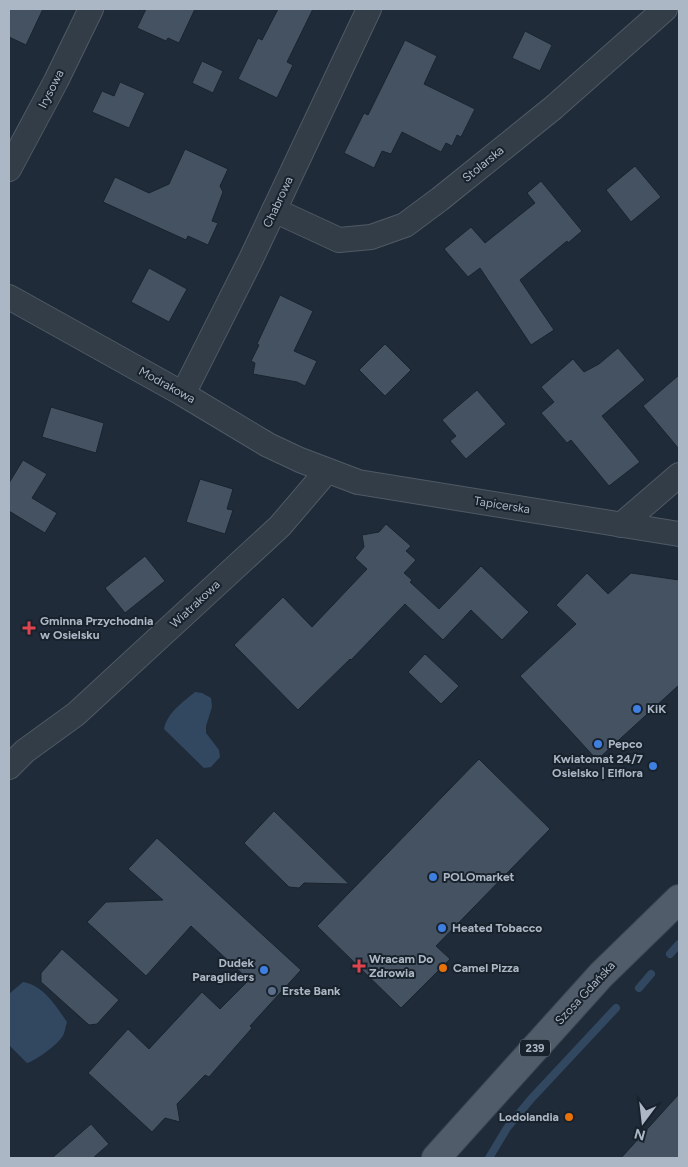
<svg xmlns="http://www.w3.org/2000/svg" width="688" height="1167" viewBox="0 0 688 1167" font-family="Figtree,sans-serif">
<style>
.water{fill:#314860}
.lines{fill:none;stroke-linecap:round;stroke-linejoin:round}
.stream{stroke:#314860;stroke-width:8}
.building{fill:#445262;stroke:#1a242f}
.minor-casing{stroke:#505a66;stroke-width:26}
.primary-casing{stroke:#3c4652;stroke-width:30}
.minor{stroke:#323d48;stroke-width:24}
.primary{stroke:#505c69;stroke-width:28}
.health-dot{fill:#e0444e;stroke:#18222d;stroke-width:2}
.shop-dot{fill:#3f7fe0;stroke:#18222d;stroke-width:2}
.food-dot{fill:#e8710a;stroke:#18222d;stroke-width:2}
.service-dot{fill:#5c6f8a;stroke:#18222d;stroke-width:2}
.labels{text-anchor:middle;stroke-width:4;stroke-linejoin:round;paint-order:stroke}
.shield{fill:#18222d;stroke:#808a97;stroke-width:1}
.shield-label{font-size:11px;font-weight:bold;fill:#acb7c5}
.street-label{font-size:12px;fill:#acb7c5;stroke:#18222d}
.poi-label{font-size:12px;font-weight:bold;fill:#acb7c5;stroke:#18222d;text-anchor:start}
</style>
<rect width="100%" height="100%" fill="#1f2b38"/>
<g class="water">
<path d="M 195,692 L 202,693 L 211,698 L 212,707 L 206,726 L 206,733 L 219,750 L 220,757 L 211,767 L 204,768 L 164,729 C 167,713 183,702 195,692 Z"/>
<path d="M 23,982 C 43,985 56,1006 67,1022 C 65,1027 65,1034 62,1037 C 57,1045 35,1061 27,1063 L 9,1045 L 9,994 Z"/>
</g>
<g class="lines">
<g class="stream">
<path d="M 670,954 L 679,944"/>
<path d="M 639,988 L 651,974"/>
<path d="M 489,1158 L 507,1128 L 531,1099 L 616,1008"/>
</g>
</g>
<g class="building">
<path d="M 9,9 L 43,9 L 26,45 L 9,37 Z"/>
<path d="M 146,9 L 195,9 L 179,43 L 168,38 L 166,41 L 137,28 Z"/>
<path d="M 278,9 L 313,9 L 287,62 L 293,65 L 277,98 L 238,79 L 258,38 L 262,40 Z"/>
<path d="M 525,31 L 552,45 L 540,71 L 512,58 Z"/>
<path d="M 405,40 L 437,56 L 424,84 L 475,109 L 461,137 L 457,135 L 452,146 L 446,143 L 441,152 L 402,132 L 391,154 L 382,151 L 374,168 L 344,153 L 364,113 L 368,115 Z"/>
<path d="M 202,61 L 223,71 L 213,93 L 192,83 Z"/>
<path d="M 120,82 L 145,93 L 129,128 L 92,112 L 102,91 L 114,96 Z"/>
<path d="M 185,149 L 228,169 L 220,186 L 223,192 L 212,221 L 218,223 L 208,245 L 188,236 L 186,240 L 103,202 L 115,177 L 149,193 L 169,184 Z"/>
<path d="M 635,166 L 661,197 L 631,222 L 606,190 Z"/>
<path d="M 541,181 L 582,231 L 568,243 L 567,241 L 520,280 L 554,330 L 531,345 L 480,268 L 468,277 L 444,249 L 471,227 L 485,243 L 535,203 L 527,193 Z"/>
<path d="M 149,268 L 187,289 L 169,322 L 131,302 Z"/>
<path d="M 280,295 L 313,311 L 294,351 L 317,361 L 305,386 L 297,382 L 253,374 L 255,363 L 251,361 L 259,345 L 257,344 Z"/>
<path d="M 385,344 L 411,370 L 385,396 L 359,370 Z"/>
<path d="M 618,348 L 645,380 L 602,416 L 640,462 L 609,486 L 571,440 L 567,443 L 541,413 L 554,402 L 541,387 L 573,359 L 584,372 L 599,364 Z"/>
<path d="M 679,375 L 679,449 L 643,406 Z"/>
<path d="M 477,390 L 506,424 L 466,459 L 450,441 L 456,436 L 442,420 Z"/>
<path d="M 51,407 L 104,423 L 96,453 L 42,437 Z"/>
<path d="M 23,460 L 47,474 L 32,498 L 57,513 L 45,533 L 9,511 L 9,483 Z"/>
<path d="M 200,479 L 233,489 L 227,509 L 233,510 L 225,534 L 186,522 Z"/>
<path d="M 386,524 L 411,546 L 406,551 L 416,560 L 404,573 L 412,580 L 410,582 L 439,609 L 481,566 L 529,612 L 502,640 L 471,610 L 443,640 L 405,604 L 351,660 L 350,659 L 298,710 L 234,645 L 283,597 L 312,627 L 367,569 L 355,558 L 364,547 L 362,535 L 379,532 Z"/>
<path d="M 145,556 L 165,581 L 125,613 L 105,588 Z"/>
<path d="M 587,573 L 608,594 L 631,573 L 679,580 L 679,685 L 597,760 L 520,676 L 576,624 L 556,605 Z"/>
<path d="M 425,654 L 459,686 L 441,704 L 408,672 Z"/>
<path d="M 479,759 L 550,829 L 436,946 L 450,959 L 401,1008 L 317,926 Z"/>
<path d="M 274,811 L 349,884 L 304,883 L 299,888 L 289,887 L 244,843 Z"/>
<path d="M 157,838 L 301,970 L 250,1026 L 252,1028 L 209,1077 L 205,1075 L 177,1104 L 180,1122 L 165,1118 L 152,1132 L 88,1073 L 128,1029 L 149,1049 L 202,992 L 220,1009 L 249,980 L 191,926 L 146,976 L 87,922 L 106,902 L 163,900 L 128,869 Z"/>
<path d="M 62,949 L 119,1000 L 97,1024 L 89,1025 L 41,982 L 41,973 Z"/>
<path d="M 679,1094 L 679,1158 L 621,1158 Z"/>
<path d="M 91,1124 L 109,1144 L 93,1158 L 52,1158 Z"/>
</g>
<g class="lines">
<g class="minor-casing">
<g id="minor">
<path d="M 9,169 L 56,81 L 91,9"/>
<path d="M 274,210 L 339,240 L 371,237 L 405,225 L 440,199 L 553,108 L 665,9"/>
<path d="M 9,297 L 183,394 L 268,445 L 300,460 L 358,482 L 679,534"/>
<path d="M 183,394 L 251,259 L 369,9"/>
<path d="M 621,525 L 679,475"/>
<path d="M 9,767 L 25,751 L 76,714 L 280,526 L 327,471"/>
</g>
</g>
<g class="primary-casing">
<path id="primary" d="M 436,1158 L 601,975 L 679,899"/>
</g>
<use href="#minor" class="minor"/>
<use href="#primary" class="primary"/>
</g>
<g class="health-dot">
<path d="M26.5 620.5h5v5h5v5h-5v5h-5v-5h-5v-5h5z"/>
<path d="M356.5 958.5h5v5h5v5h-5v5h-5v-5h-5v-5h5z"/>
</g>
<g class="shop-dot">
<circle cx="637" cy="709" r="5"/>
<circle cx="598" cy="744" r="5"/>
<circle cx="653" cy="766" r="5"/>
<circle cx="433" cy="877" r="5"/>
<circle cx="442" cy="928" r="5"/>
<circle cx="264" cy="970" r="5"/>
</g>
<g class="food-dot">
<circle cx="443" cy="968" r="5"/>
<circle cx="569" cy="1117" r="5"/>
</g>
<circle class="service-dot" cx="272" cy="991" r="5"/>
<g class="labels">
<rect class="shield" x="520" y="1039.5" width="30" height="17" rx="4"/>
<g class="shield-label">
<text x="535" y="1052">239</text>
</g>
<g class="street-label">
<text transform="translate(51 89) rotate(-63)" y="4">Irysowa</text>
<text transform="translate(483 164) rotate(-39)" y="4">Stolarska</text>
<text transform="translate(278 202) rotate(-65)" y="4">Chabrowa</text>
<text transform="translate(167 385) rotate(29)" y="4">Modrakowa</text>
<text transform="translate(502 505) rotate(9)" y="4">Tapicerska</text>
<text transform="translate(195 604) rotate(-43)" y="4">Wiatrakowa</text>
<text transform="translate(585 993) rotate(-47)" y="4">Szosa Gdańska</text>
</g>
<g class="poi-label">
<text x="40" y="625">Gminna Przychodnia<tspan x="40" dy="14">w Osielsku</tspan></text>
<text x="647" y="713">KiK</text>
<text x="608" y="748">Pepco</text>
<text x="643" y="763" text-anchor="end">Kwiatomat 24/7<tspan x="643" dy="14">Osielsko | Elflora</tspan></text>
<text x="443" y="881">POLOmarket</text>
<text x="452" y="932">Heated Tobacco</text>
<text x="369" y="963">Wracam Do<tspan x="369" dy="14">Zdrowia</tspan></text>
<text x="254" y="967" text-anchor="end">Dudek<tspan x="254" dy="14">Paragliders</tspan></text>
<text x="453" y="972">Camel Pizza</text>
<text x="282" y="995">Erste Bank</text>
<text x="559" y="1121" text-anchor="end">Lodolandia</text>
</g>
</g>
<rect width="688" height="1167" fill="none" stroke="#acb7c5" stroke-width="20"/>
<g transform="translate(643 1122) rotate(195)" stroke="#18222d" stroke-width="4" paint-order="stroke">
<path d="M0-4L9 19L0 12L-9 19Z" fill="#acb7c5"/>
<text y="-8" font-size="14" font-weight="bold" text-anchor="middle" fill="#acb7c5">N</text>
</g>
</svg>
